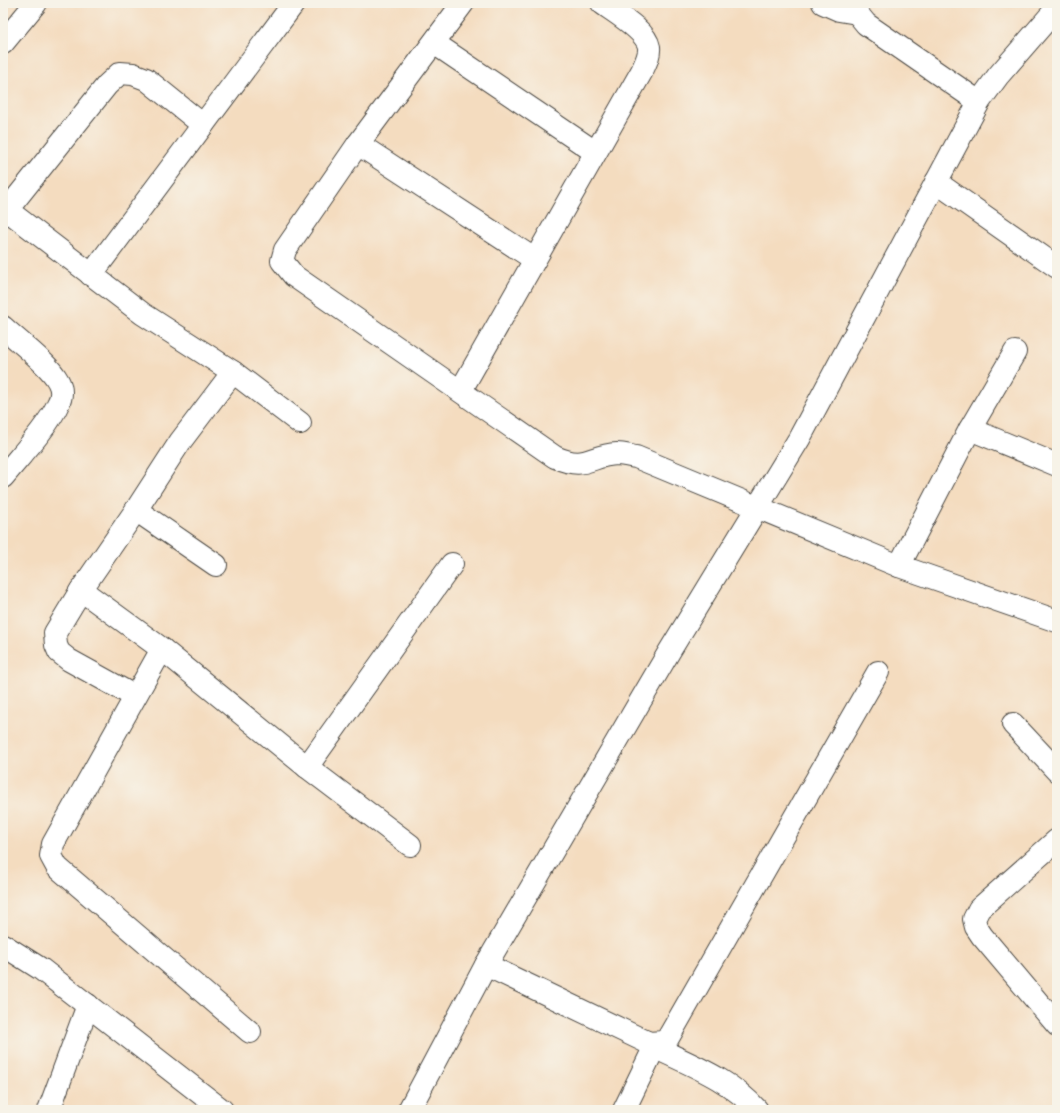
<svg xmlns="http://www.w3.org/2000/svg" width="1060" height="1113" viewBox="0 0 1060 1113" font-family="Mynerve,sans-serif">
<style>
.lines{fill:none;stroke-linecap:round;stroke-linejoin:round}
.minor-casing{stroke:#494641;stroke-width:24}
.minor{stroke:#fff;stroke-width:22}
</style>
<rect width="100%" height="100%" fill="#f7f3e8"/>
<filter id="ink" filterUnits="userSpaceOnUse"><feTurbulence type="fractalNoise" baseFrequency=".025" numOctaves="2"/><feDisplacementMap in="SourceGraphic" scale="8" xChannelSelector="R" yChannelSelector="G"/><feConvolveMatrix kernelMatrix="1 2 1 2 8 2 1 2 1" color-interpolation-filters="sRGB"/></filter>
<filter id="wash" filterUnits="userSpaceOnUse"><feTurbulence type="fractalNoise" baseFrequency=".012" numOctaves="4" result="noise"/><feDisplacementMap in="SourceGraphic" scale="16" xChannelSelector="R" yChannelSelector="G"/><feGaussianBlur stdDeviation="0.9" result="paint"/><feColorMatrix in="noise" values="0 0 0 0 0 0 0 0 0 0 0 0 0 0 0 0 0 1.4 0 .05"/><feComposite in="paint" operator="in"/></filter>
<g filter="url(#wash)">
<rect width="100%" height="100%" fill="#f4dcbf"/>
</g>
<g filter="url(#ink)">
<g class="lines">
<g class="minor-casing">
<g id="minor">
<path d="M 463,3 L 358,144 L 285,250 L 282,261 L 294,276 L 555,457 C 587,471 589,455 617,454 C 623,454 630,456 636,457 L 899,566 L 1057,621"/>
<path d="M 823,3 L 839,10 L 857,13"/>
<path d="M 855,3 L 857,13 L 866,24 L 979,102"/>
<path d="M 3,43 L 36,3"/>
<path d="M 434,43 L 595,152"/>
<path d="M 358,144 L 534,259"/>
<path d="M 936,182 L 1057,267"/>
<path d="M 7,210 L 143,314 L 233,372 L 300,423"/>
<path d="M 3,215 L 107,85 L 120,73 L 133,74 L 146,79 L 203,125"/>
<path d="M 91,275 L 294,3"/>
<path d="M 3,327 C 18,341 49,364 58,381 C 62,388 62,397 58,404 C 48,427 19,457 3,477"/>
<path d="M 461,390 L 642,71 C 645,64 650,55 649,47 C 646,30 615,13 602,3"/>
<path d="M 970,429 L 1057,465"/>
<path d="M 136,510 L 216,565"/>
<path d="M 899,566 L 970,429 L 1015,352"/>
<path d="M 81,590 L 162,649 L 307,767 L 410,845"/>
<path d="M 162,649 L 53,844 L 51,856 L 57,867 L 250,1032"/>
<path d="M 134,696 L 69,660 L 59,652 L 56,645 L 55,633 L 81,590 L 136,510 L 180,442 L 233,372"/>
<path d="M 1013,724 L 1057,771"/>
<path d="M 307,767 L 452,564"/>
<path d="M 1057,840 L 979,909 L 974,919 L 976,927 L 982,936 L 1057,1025"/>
<path d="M 3,945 L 41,969 L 222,1110"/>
<path d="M 486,965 L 649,1043 L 663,1042 L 668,1038 L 878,672"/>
<path d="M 654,1047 C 691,1065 730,1079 757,1110"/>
<path d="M 49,1110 L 88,1005"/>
<path d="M 409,1110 L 486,965 L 669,652 L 799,439 L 979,102 L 998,76 L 1057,8"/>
<path d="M 624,1110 L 656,1044"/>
</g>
</g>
<use href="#minor" class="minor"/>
</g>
</g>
<rect width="1060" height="1113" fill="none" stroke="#f7f3e8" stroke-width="16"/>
</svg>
